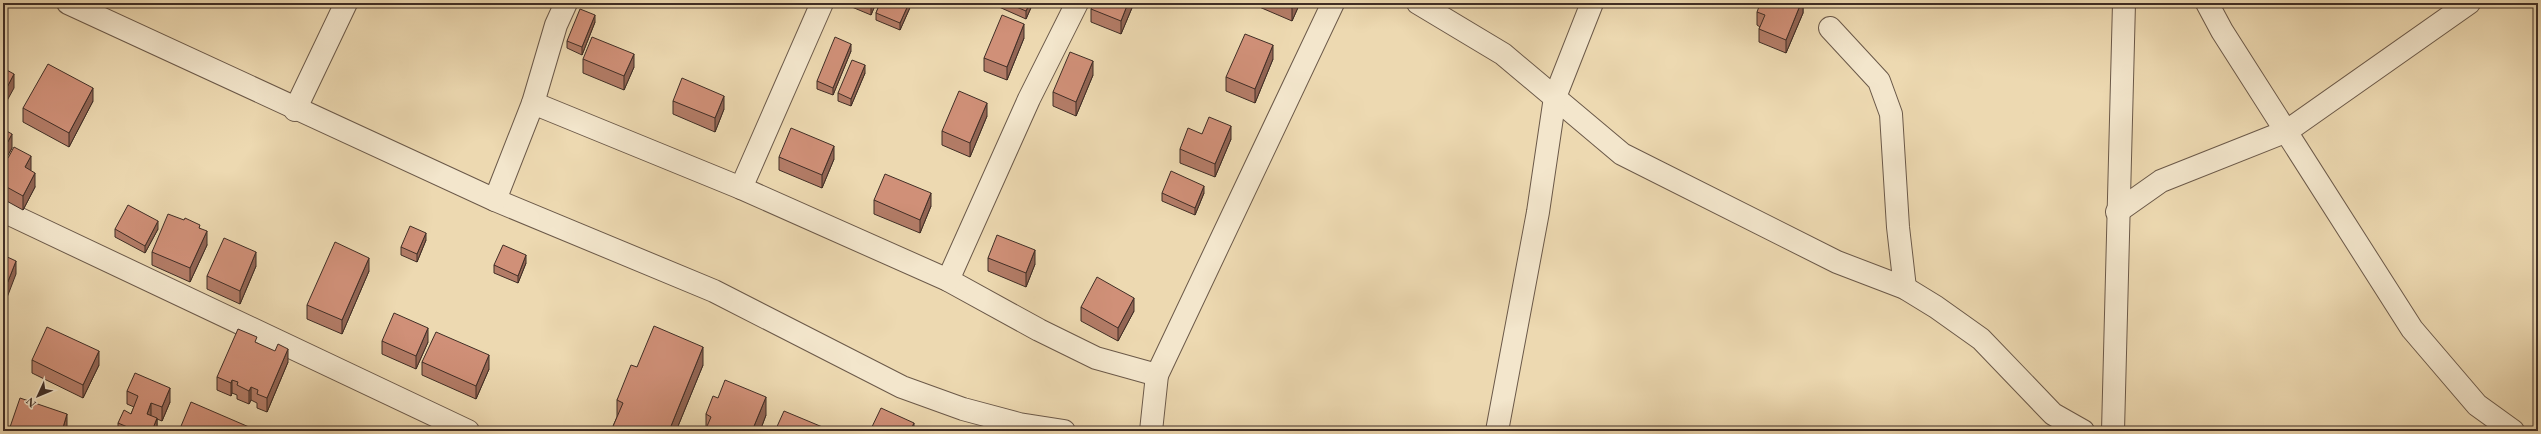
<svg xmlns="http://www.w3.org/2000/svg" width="2541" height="434" viewBox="0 0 2541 434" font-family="'EB Garamond',serif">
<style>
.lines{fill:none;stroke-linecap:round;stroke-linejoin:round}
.minor-casing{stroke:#6b5949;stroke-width:24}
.minor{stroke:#f3e6cc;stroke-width:22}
.wall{fill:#b37c67;stroke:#402e26}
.shaded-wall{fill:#926554;stroke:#402e26}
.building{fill:#d09078;stroke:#402e26}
</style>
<rect width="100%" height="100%" fill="#edd9b1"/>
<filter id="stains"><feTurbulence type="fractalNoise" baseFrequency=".005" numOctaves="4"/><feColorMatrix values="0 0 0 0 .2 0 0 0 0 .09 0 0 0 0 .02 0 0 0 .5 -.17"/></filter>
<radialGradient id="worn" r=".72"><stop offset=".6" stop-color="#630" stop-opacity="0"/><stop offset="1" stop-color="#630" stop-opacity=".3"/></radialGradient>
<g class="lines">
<g class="minor-casing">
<g id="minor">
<path d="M 68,3 L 495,200 L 714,291 L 902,387 L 963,409 L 1019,424 L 1064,431"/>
<path d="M 1418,3 L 1503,54 L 1622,154 L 1837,262 L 1905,288 L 1936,307 L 1981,339 L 2053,414 L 2083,431"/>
<path d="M 2207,3 L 2222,31 L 2412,329 L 2477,405 L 2513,431"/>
<path d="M 1830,28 L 1879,81 L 1891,114 L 1898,227 L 1905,288"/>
<path d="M 533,103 L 741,188 L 948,280 L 1039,330 L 1096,358 L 1157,375 L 1333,3"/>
<path d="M 295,110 L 346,3"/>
<path d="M 741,188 L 822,3"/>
<path d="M 495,200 L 533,103 L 556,25 L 566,3"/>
<path d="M 3,211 L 468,431"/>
<path d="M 2117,212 L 2161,181 L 2287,131 L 2469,3"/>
<path d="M 948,280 L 1029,99 L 1077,3"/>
<path d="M 1151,431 L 1157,375"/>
<path d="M 1497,431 L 1538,212 L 1555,97 L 1592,3"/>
<path d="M 2113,431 L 2124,3"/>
</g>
</g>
<use href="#minor" class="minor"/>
</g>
<g class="wall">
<path d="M 847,3 L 876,3 L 871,15 L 847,5 Z"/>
<path d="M 880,3 L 912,3 L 900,30 L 876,20 L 876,13 Z"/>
<path d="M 990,3 L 1033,3 L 1026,19 Z"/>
<path d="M 1134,3 L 1121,34 L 1091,22 L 1091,9 Z"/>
<path d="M 1250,3 L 1300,3 L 1292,21 Z"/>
<path d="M 1803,3 L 1803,13 L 1786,53 L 1759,42 L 1759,29 L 1760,27 L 1757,25 L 1757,12 L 1768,7 Z"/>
<path d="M 595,22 L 582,55 L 567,48 L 567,41 Z"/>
<path d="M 1024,38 L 1007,80 L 984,71 L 984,58 Z"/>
<path d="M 851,51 L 833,95 L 817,89 L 817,81 Z"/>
<path d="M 583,59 L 634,67 L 624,90 L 583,73 Z"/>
<path d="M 1273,59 L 1255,103 L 1226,91 L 1226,77 Z"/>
<path d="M 865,73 L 851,106 L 838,101 L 838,93 Z"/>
<path d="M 1093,75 L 1076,116 L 1053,106 L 1053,92 Z"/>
<path d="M 93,101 L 69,147 L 23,122 L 23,108 Z"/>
<path d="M 673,101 L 724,109 L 715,132 L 673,114 Z"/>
<path d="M 987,116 L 970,157 L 942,145 L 942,131 Z"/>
<path d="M 3,129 L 12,148 L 6,158 L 31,170 L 30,171 L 35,187 L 23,210 L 3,199 Z"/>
<path d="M 1202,134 L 1231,139 L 1215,177 L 1180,163 L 1180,149 Z"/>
<path d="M 779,157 L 834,159 L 822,188 L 779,170 Z"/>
<path d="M 1162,193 L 1204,193 L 1195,215 L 1162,201 Z"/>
<path d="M 874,200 L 931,206 L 920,233 L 874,214 Z"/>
<path d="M 200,228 L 207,245 L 190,282 L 152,265 L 152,252 Z"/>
<path d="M 115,229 L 158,229 L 145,253 L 115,237 Z"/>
<path d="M 426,240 L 417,262 L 401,255 L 401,247 Z"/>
<path d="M 988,258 L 1035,264 L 1026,287 L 988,271 Z"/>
<path d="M 526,263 L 518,283 L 494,273 L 494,265 Z"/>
<path d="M 256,266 L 240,304 L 207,289 L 207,276 Z"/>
<path d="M 369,271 L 342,334 L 307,319 L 307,305 Z"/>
<path d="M 1081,307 L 1134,311 L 1118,341 L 1081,321 Z"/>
<path d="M 382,341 L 428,342 L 416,369 L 382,354 Z"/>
<path d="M 257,343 L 288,362 L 267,412 L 257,408 L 257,403 L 251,400 L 249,404 L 237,399 L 237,395 L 232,393 L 231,396 L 217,390 L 217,377 Z"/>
<path d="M 32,360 L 99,365 L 83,398 L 32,373 Z"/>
<path d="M 422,362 L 489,369 L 476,399 L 422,375 Z"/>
<path d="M 703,365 L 676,431 L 611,431 L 617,417 L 617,400 L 637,367 Z"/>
<path d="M 127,391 L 170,402 L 162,421 L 157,419 L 157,431 L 118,431 L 118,423 L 131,414 L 134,407 L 127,404 Z"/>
<path d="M 718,398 L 766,415 L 760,431 L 705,431 L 706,429 L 706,414 Z"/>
</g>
<g class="shaded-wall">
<path d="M 871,3 L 876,3 L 871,15 Z"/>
<path d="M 909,3 L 912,3 L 900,30 L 900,23 Z"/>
<path d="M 1030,3 L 1033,3 L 1026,19 L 1026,11 Z"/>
<path d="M 1128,3 L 1134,3 L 1121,34 L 1121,21 Z"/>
<path d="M 1294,3 L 1300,3 L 1292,21 L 1292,8 Z"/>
<path d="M 1801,3 L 1803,3 L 1803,13 L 1786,53 L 1786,40 Z"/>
<path d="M 595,15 L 595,22 L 582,55 L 582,47 Z"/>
<path d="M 1024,24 L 1024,38 L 1007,80 L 1007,67 Z"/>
<path d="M 851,44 L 851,51 L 833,95 L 833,88 Z"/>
<path d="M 1273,45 L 1273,59 L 1255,103 L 1255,89 Z"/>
<path d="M 634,54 L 634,67 L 624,90 L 624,76 Z"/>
<path d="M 1093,61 L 1093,75 L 1076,116 L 1076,102 Z"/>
<path d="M 865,65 L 865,73 L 851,106 L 851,99 Z"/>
<path d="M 14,74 L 14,88 L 3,108 L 3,95 Z"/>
<path d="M 93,88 L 93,101 L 69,147 L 69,133 Z"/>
<path d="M 724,96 L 724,109 L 715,132 L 715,118 Z"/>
<path d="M 987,103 L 987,116 L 970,157 L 970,143 Z"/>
<path d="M 1231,126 L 1231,139 L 1215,177 L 1215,164 Z"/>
<path d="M 12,134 L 12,148 L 3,164 L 3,151 Z"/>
<path d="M 834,146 L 834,159 L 822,188 L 822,175 Z"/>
<path d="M 31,156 L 31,170 L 25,181 L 25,167 Z"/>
<path d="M 35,173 L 35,187 L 23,210 L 23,196 Z"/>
<path d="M 1204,186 L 1204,193 L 1195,215 L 1195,208 Z"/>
<path d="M 931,193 L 931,206 L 920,233 L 920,220 Z"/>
<path d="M 158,221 L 158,229 L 145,253 L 145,246 Z"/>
<path d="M 207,231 L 207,245 L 190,282 L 190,268 Z"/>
<path d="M 426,233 L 426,240 L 417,262 L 417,254 Z"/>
<path d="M 1035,250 L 1035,264 L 1026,287 L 1026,273 Z"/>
<path d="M 256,252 L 256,266 L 240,304 L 240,291 Z"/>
<path d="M 526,255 L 526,263 L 518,283 L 518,276 Z"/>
<path d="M 369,258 L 369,271 L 342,334 L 342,320 Z"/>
<path d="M 16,261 L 16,274 L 3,308 L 3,294 Z"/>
<path d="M 1134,298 L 1134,311 L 1118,341 L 1118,328 Z"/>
<path d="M 428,328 L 428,342 L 416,369 L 416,356 Z"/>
<path d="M 703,347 L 703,365 L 676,431 L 669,431 Z"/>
<path d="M 288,349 L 288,362 L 267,412 L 267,398 Z"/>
<path d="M 99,351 L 99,365 L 83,398 L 83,385 Z"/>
<path d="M 489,355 L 489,369 L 476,399 L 476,386 Z"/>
<path d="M 232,380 L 232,393 L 231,396 L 231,383 Z"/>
<path d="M 251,387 L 251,400 L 249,404 L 249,391 Z"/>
<path d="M 170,388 L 170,402 L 162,421 L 162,407 Z"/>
<path d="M 766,397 L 766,415 L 760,431 L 752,431 Z"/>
<path d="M 151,403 L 151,416 L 147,414 Z"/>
<path d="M 67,414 L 67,428 L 66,431 L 62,431 Z"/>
<path d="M 157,418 L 157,431 L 152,431 Z"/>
<path d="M 914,423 L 914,431 L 910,431 Z"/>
</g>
<g class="building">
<path d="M 880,3 L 909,3 L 900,23 L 876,13 Z"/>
<path d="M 1007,3 L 1030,3 L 1026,11 Z"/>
<path d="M 1094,3 L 1128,3 L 1121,21 L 1091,9 Z"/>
<path d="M 1281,3 L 1294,3 L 1292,8 Z"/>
<path d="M 1769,3 L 1801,3 L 1786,40 L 1759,29 L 1765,15 L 1757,12 L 1760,4 L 1768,7 Z"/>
<path d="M 580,9 L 595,15 L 582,47 L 567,41 Z"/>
<path d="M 1002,15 L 1024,24 L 1007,67 L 984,58 Z"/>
<path d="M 1245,34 L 1273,45 L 1255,89 L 1226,77 Z"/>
<path d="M 592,37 L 634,54 L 624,76 L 583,59 Z"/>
<path d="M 835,37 L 851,44 L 833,88 L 817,81 Z"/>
<path d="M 1070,52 L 1093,61 L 1076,102 L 1053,92 Z"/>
<path d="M 852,60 L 865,65 L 851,99 L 838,93 Z"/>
<path d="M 48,64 L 93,88 L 69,133 L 23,108 Z"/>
<path d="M 3,68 L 14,74 L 3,95 Z"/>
<path d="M 682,78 L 724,96 L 715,118 L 673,101 Z"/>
<path d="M 959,91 L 987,103 L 970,143 L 942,131 Z"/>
<path d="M 1209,117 L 1231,126 L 1215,164 L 1180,149 L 1188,128 L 1202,134 Z"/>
<path d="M 791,128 L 834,146 L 822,175 L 779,157 Z"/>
<path d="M 3,129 L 12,134 L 3,151 Z"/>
<path d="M 14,147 L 31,156 L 25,167 L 35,173 L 23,196 L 3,185 L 3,156 L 8,158 Z"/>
<path d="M 1171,171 L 1204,186 L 1195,208 L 1162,193 Z"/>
<path d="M 885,174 L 931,193 L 920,220 L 874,200 Z"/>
<path d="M 128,205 L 158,221 L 145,246 L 115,229 Z"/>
<path d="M 168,214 L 184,220 L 185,218 L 200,225 L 199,228 L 207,231 L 190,268 L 152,252 Z"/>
<path d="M 410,226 L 426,233 L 417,254 L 401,247 Z"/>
<path d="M 997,235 L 1035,250 L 1026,273 L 988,258 Z"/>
<path d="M 224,238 L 256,252 L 240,291 L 207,276 Z"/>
<path d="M 335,242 L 369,258 L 342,320 L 307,305 Z"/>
<path d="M 503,245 L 526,255 L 518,276 L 494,265 Z"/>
<path d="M 3,255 L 16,261 L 3,294 Z"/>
<path d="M 1097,277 L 1134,298 L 1118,328 L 1081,307 Z"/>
<path d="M 394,313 L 428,328 L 416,356 L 382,341 Z"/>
<path d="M 654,326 L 703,347 L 669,431 L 611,431 L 623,403 L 617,400 L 631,365 L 637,367 Z"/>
<path d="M 47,327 L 99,351 L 83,385 L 32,360 Z"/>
<path d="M 238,329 L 257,337 L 255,342 L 275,351 L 278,344 L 288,349 L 267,398 L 257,394 L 258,390 L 251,387 L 249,391 L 237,385 L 238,382 L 232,380 L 231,383 L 217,377 Z"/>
<path d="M 436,332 L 489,355 L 476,386 L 422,362 Z"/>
<path d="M 135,373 L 170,388 L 162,407 L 151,403 L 147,414 L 157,418 L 152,431 L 137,431 L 118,423 L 124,410 L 131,414 L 138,396 L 127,391 Z"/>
<path d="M 725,380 L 766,397 L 752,431 L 705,431 L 711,417 L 706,414 L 713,396 L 718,398 Z"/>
<path d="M 20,398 L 67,414 L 62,431 L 12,431 L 9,430 Z"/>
<path d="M 191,402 L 249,427 L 247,431 L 179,431 Z"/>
<path d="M 881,408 L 914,423 L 910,431 L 870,431 Z"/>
<path d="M 784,411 L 832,431 L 775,431 Z"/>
</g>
<rect width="2541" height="434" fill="none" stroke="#edd9b1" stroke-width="16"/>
<rect x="4" y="4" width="2533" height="426" fill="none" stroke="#402e26" stroke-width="2"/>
<rect x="8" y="8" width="2525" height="418" fill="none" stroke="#402e26"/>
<g transform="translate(38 396) rotate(226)" stroke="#f3e6cc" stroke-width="3" paint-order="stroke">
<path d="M0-3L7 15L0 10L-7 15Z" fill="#402e26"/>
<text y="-6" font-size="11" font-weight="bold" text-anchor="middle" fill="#402e26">N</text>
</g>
<rect width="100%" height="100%" filter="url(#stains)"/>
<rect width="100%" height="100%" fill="url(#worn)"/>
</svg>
